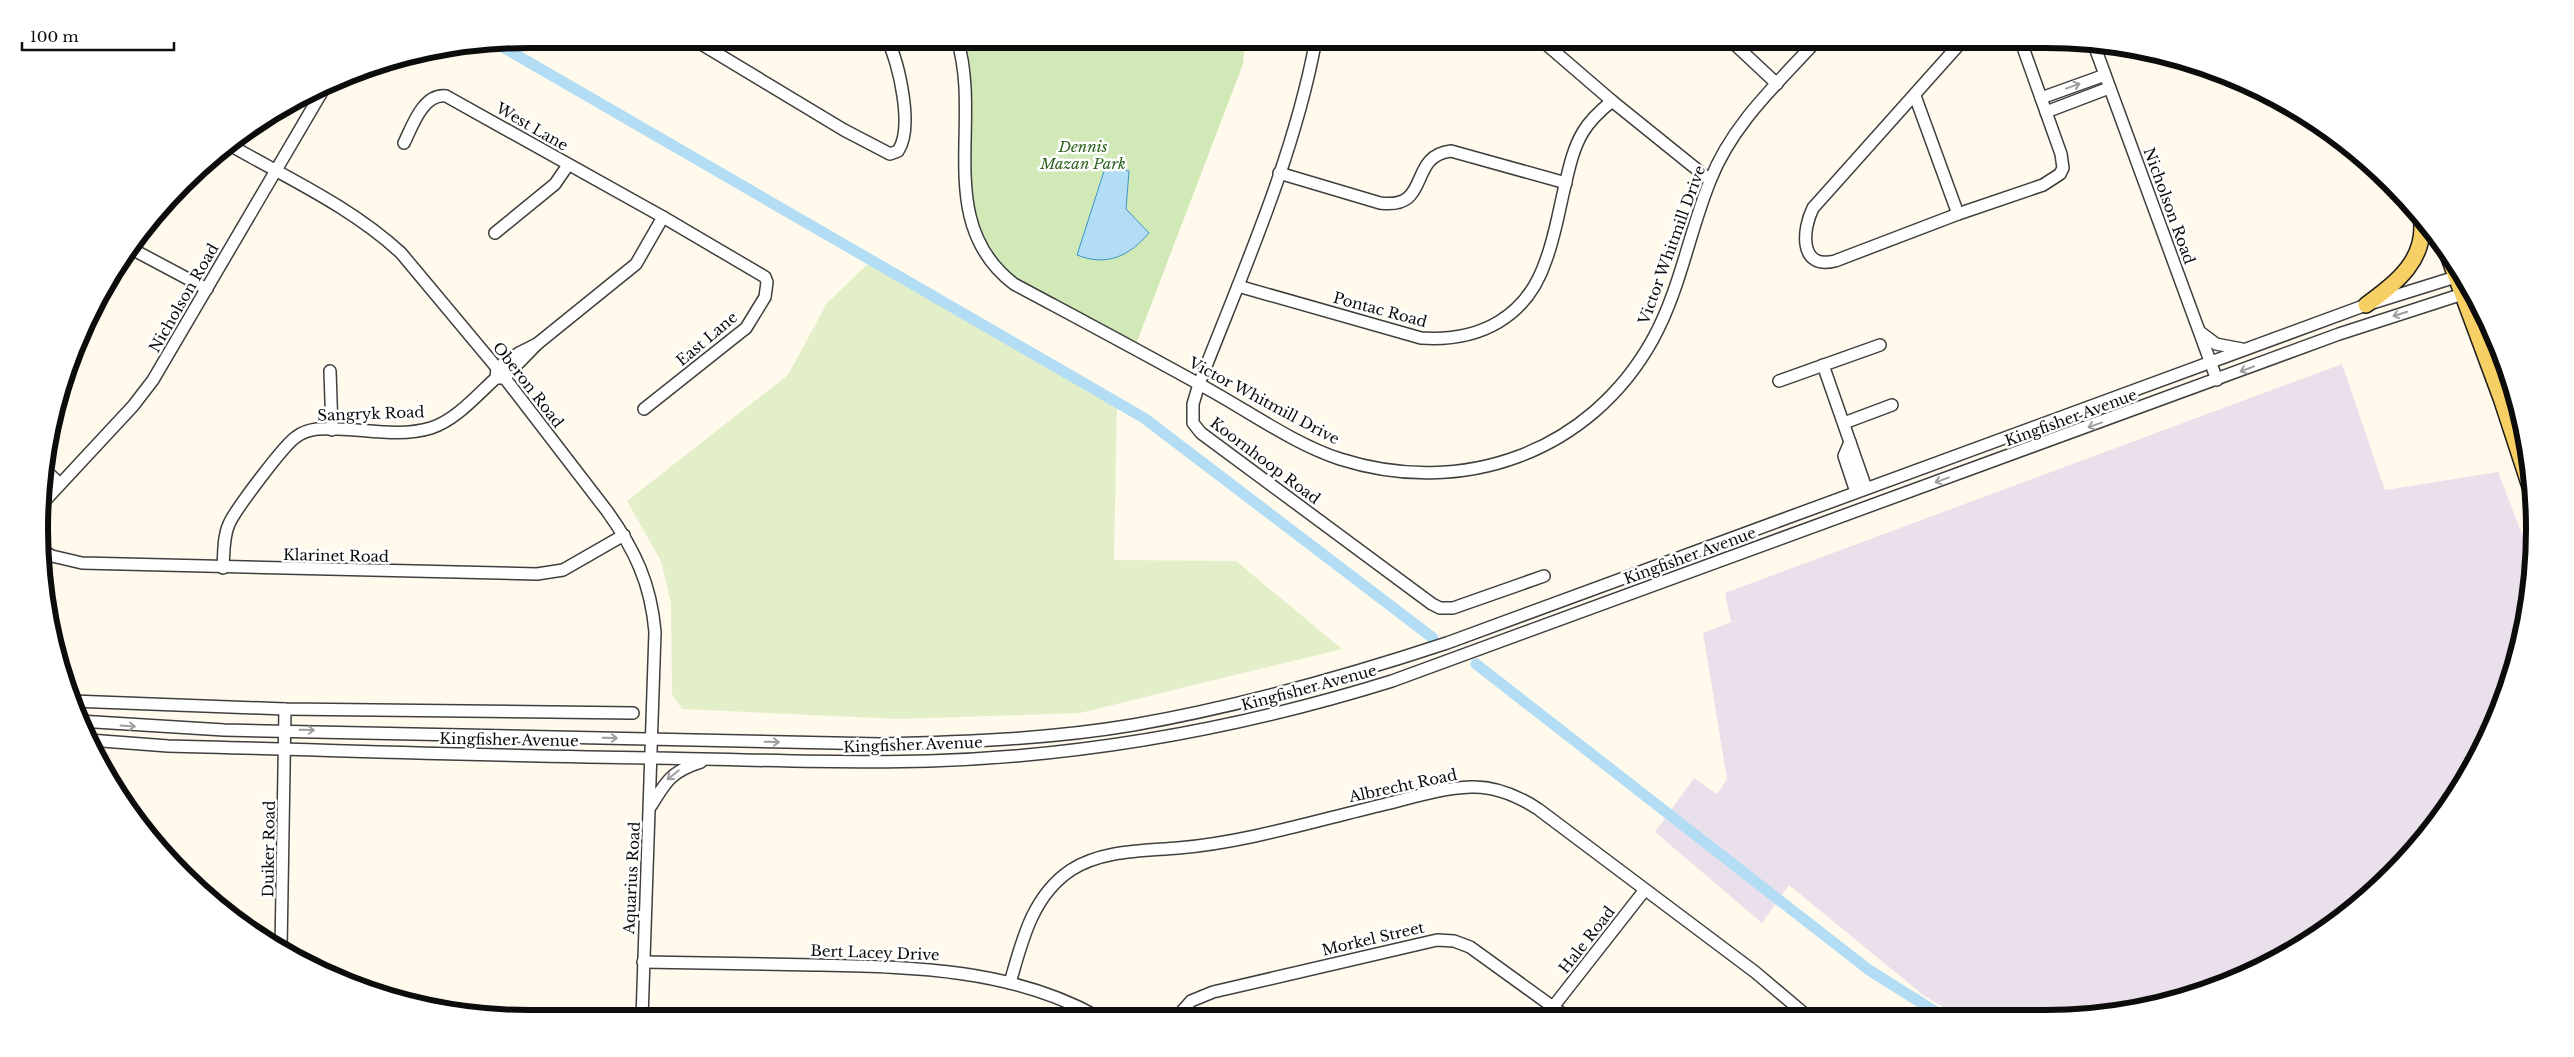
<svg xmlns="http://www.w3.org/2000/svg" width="2574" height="1057" viewBox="0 0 2574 1057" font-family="'Libre Baskerville',serif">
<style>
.industrial{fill:#eae0eb}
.green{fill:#d1e8b7}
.pitch{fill:#e3efc8}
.water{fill:#b2ddf5;stroke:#3a94ca}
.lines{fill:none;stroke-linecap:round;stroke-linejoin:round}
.canal{stroke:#b2ddf5;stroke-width:11}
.minor-casing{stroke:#3f3f3f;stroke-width:14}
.major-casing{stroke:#1d1d1d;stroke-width:18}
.minor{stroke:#fff;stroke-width:11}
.major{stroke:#f6cf65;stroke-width:15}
.oneway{stroke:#9e9e9e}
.labels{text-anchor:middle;stroke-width:5;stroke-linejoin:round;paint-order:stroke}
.street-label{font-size:15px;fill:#0c0c0c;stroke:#fff}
.park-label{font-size:15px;font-style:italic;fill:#2e621e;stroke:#fff}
.rim{fill:none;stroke:#0c0c0c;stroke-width:6}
</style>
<rect width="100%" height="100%" fill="#fffaec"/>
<path class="industrial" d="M 2342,364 L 2385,490 L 2498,472 L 2532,560 L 2531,592 L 2509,686 L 2453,800 L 2368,897 L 2233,981 L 2110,1014 L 1955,1014 L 1923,995 L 1789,885 L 1762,923 L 1655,832 L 1694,778 L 1717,794 L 1727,779 L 1703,633 L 1731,622 L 1725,593 Z"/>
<path class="green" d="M 959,39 L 1245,39 L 1243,64 L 1133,352 L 1008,285 L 981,248 L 967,202 Z"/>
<path class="pitch" d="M 874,258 L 1117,401 L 1114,560 L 1236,561 L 1342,649 L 1080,713 L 900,719 L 682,709 L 672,695 L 671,604 L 661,561 L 627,501 L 788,375 L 827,303 Z"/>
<path class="water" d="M 1106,165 L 1129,171 L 1126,209 L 1149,233 C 1129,256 1107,267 1077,255 Z"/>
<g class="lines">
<g class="canal">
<path d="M 494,42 L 1144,418 L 1433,638"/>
<path d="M 1476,664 L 1869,970 L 1939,1014"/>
</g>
<g class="minor-casing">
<g id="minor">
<path d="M 693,39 L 844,130 L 890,154 L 898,151 C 914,128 899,63 887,39"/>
<path d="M 957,39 C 983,122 933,222 1014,284 C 1081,320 1149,356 1215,393 C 1254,415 1297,445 1340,459 C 1462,498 1590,453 1653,339 C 1680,290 1689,233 1710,181 C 1732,124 1778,83 1818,39"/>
<path d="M 1316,39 C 1295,155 1242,274 1199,384 L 1193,404 L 1193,423 L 1201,433 L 1432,604 L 1440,608 L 1453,608 L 1544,576"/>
<path d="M 1540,39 L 1612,101 L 1710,180"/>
<path d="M 1729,39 L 1777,84"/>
<path d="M 1964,39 L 1813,208 C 1802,230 1799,270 1835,261 L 1958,214 L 2043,185 L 2060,174 L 2063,168 L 2061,154 L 2020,39"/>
<path d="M 2093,42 L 2217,380"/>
<path d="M 1915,96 L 1958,214"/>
<path d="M 2041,98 L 2105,75"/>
<path d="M 2046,112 L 2109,88"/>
<path d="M 404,143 C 412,127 423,93 446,96 L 663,217 L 765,277 L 767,282 L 765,297 L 746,328 L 644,409"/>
<path d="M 228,144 C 287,178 350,206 401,253 L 497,368 L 607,511 C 635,550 651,584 655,632 L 642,1018"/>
<path d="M 1279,173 L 1380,203 C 1432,210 1407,156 1451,151 L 1566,183"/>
<path d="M 495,233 L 555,184 L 568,165"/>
<path d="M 130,248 L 207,289"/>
<path d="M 1238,286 L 1421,338 C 1479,342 1527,318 1546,260 C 1554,239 1558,216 1563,194 C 1568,173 1572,150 1583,132 C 1590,120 1601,110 1612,101"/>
<path d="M 2200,332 L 2216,344 L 2242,349"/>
<path d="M 1823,365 L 1866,488"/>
<path d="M 330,371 L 332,430"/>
<path d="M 498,378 L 504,378 L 537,344 L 636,264 L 663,217"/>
<path d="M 1779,381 L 1880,345"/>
<path d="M 1844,423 L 1892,405"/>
<path d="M 1850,442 L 1844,456 L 1856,492"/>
<path d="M 43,468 L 60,484"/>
<path d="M 40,506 L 133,406 L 153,380 L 326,85"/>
<path d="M 41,550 L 52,556 L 82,563 L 537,574 L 563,570 L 624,535"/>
<path d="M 223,568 C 224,554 223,537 229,524 C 235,510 284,445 296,437 C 301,433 310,430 317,429 C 354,426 395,439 431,428 C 456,420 477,395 496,378 L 497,368 L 519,353 L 537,344"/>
<path d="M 72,701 L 285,709 L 633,713"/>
<path d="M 79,721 L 224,730 L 881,744 C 965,742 1050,739 1133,725 C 1241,706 1344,677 1447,643 L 2366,305 L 2462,275"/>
<path d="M 89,740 L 168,746 C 329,750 490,756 651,758 C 744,759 836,764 929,761 C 1087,756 1241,728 1392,681 L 2339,334 L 2472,291"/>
<path d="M 651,806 C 666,781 672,771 701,762"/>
<path d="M 281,949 L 285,709"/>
<path d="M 643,962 C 700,963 757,964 814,965 C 911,967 1010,968 1098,1017"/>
<path d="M 1010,983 C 1022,941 1032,896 1071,870 C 1102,850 1143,851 1178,848 C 1247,842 1314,821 1382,805 C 1411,798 1441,788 1471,787 C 1495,786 1518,796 1538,809 L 1755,972 L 1806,1015"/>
<path d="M 1553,1007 L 1644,891"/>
<path d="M 1177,1017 L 1191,1001 L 1213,992 L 1437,940 L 1454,941 L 1470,947 L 1564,1015"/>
</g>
</g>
<g class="major-casing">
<g id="major">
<path d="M 2445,247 L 2501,398 L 2534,499"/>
<path d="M 2366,305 C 2397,282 2428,259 2421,216"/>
<path d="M 2511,382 L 2521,418"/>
</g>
</g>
<use href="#minor" class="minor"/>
<use href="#major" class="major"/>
</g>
<defs><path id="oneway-shaft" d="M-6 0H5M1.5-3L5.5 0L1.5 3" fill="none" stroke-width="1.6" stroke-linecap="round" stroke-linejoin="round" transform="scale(1.25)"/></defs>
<g class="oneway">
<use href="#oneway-shaft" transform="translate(2073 86) rotate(-20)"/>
<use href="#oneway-shaft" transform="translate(2400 314) rotate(162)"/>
<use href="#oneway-shaft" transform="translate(2247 369) rotate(159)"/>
<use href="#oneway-shaft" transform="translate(2095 425) rotate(160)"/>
<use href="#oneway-shaft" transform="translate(1942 480) rotate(160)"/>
<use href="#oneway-shaft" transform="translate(128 726) rotate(4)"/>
<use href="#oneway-shaft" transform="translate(307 730) rotate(1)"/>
<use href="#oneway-shaft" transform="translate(610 738) rotate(1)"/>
<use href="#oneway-shaft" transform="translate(772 742) rotate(1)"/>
<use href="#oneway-shaft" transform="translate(673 775) rotate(141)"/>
</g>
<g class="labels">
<g class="street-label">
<text transform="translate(532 127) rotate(30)" y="5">West Lane</text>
<text transform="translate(2169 206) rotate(70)" y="5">Nicholson Road</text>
<text transform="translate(1672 245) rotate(-70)" y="5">Victor Whitmill Drive</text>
<text transform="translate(184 298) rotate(-60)" y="5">Nicholson Road</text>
<text transform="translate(1380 310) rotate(15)" y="5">Pontac Road</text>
<text transform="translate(707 339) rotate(-40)" y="5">East Lane</text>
<text transform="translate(528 385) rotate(52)" y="5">Oberon Road</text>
<text transform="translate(1264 401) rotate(28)" y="5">Victor Whitmill Drive</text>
<text transform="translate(371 414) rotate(-2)" y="5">Sangryk Road</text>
<text transform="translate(2071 418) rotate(-20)" y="5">Kingfisher Avenue</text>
<text transform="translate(1265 461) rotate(37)" y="5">Koornhoop Road</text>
<text transform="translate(336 556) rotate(1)" y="5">Klarinet Road</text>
<text transform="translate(1690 556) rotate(-20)" y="5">Kingfisher Avenue</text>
<text transform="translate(1309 688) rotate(-15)" y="5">Kingfisher Avenue</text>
<text transform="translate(509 740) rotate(1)" y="5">Kingfisher Avenue</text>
<text transform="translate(913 745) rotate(-2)" y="5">Kingfisher Avenue</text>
<text transform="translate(1403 786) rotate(-12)" y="5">Albrecht Road</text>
<text transform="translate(269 849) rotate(-89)" y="5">Duiker Road</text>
<text transform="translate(632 878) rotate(-87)" y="5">Aquarius Road</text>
<text transform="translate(1373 939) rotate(-13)" y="5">Morkel Street</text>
<text transform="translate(1587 940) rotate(-52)" y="5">Hale Road</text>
<text transform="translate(875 953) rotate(2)" y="5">Bert Lacey Drive</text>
</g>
<g class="park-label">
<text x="1083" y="152">Dennis<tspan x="1083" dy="17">Mazan Park</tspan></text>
</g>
</g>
<path d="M0 0H2574V1057H0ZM529 48H2045A481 481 0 0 1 2526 529V529A481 481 0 0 1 2045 1010H529A481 481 0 0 1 48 529V529A481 481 0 0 1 529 48Z" fill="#fff" fill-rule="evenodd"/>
<path class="rim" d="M529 48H2045A481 481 0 0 1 2526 529V529A481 481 0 0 1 2045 1010H529A481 481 0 0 1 48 529V529A481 481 0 0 1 529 48Z"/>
<path d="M22 42v8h152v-8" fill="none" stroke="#0c0c0c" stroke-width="2.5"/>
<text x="30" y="42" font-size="15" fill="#0c0c0c" stroke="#ffffff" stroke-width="4" paint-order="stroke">100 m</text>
</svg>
